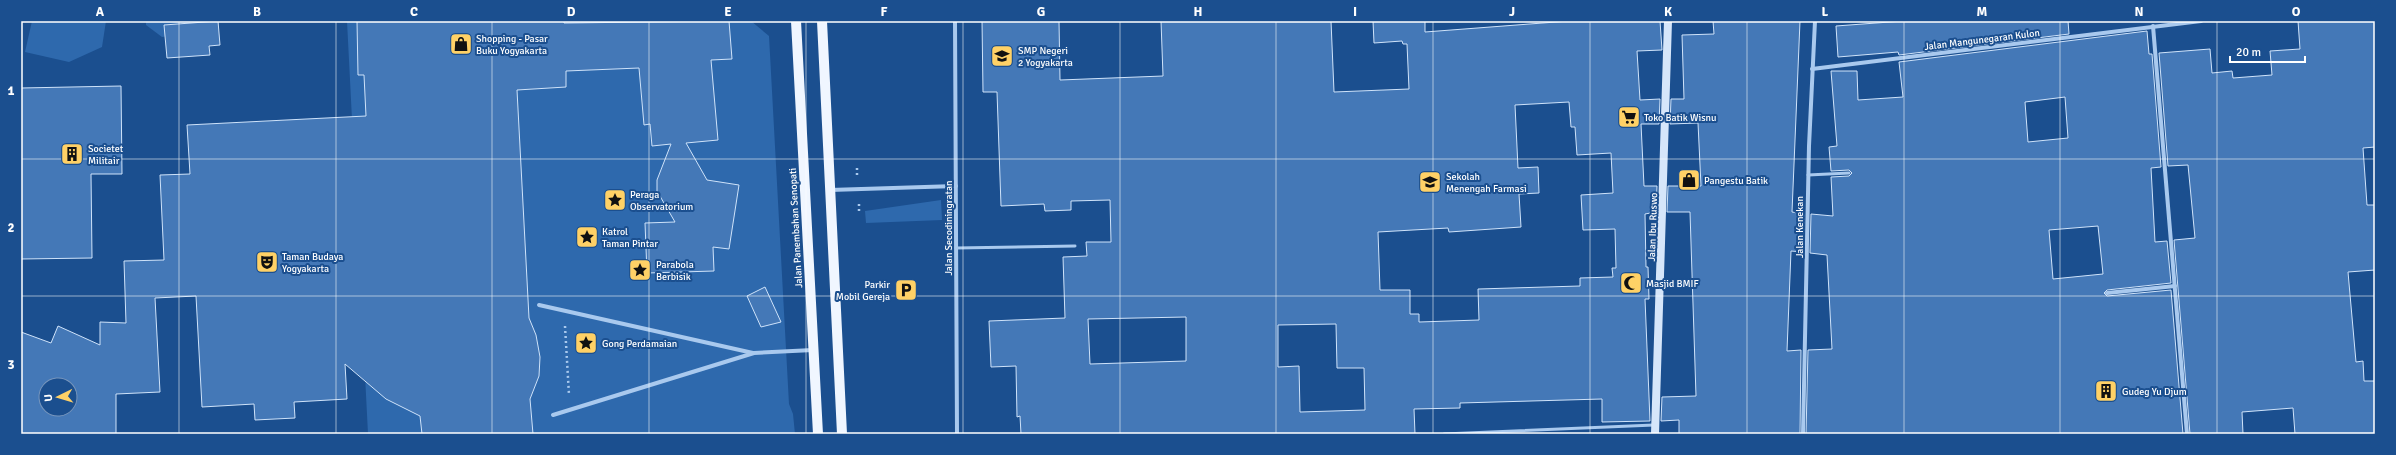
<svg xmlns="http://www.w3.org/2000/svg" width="2396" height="455" viewBox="0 0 2396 455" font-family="Signika,sans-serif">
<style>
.green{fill:#2e69ad}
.building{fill:#4478b7;stroke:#cfe3fa;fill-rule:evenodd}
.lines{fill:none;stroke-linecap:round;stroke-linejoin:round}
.path{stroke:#a9c9ee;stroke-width:2.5;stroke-dasharray:2 3;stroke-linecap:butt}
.lane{stroke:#a9c9ee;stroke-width:3}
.street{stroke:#a9c9ee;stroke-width:4}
.secondary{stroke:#d6e6fa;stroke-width:8}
.primary{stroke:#f0f6ff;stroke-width:10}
.grid{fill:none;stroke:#fff;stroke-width:1;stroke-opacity:0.55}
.labels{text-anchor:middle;stroke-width:4;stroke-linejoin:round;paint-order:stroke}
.poi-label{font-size:10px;fill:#fff;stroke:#1b4f8f;text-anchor:start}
.street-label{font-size:10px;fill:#fff;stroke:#1b4f8f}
.neatline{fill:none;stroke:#fff;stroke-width:1.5}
.grid-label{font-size:13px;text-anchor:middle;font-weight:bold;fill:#fff}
</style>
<rect width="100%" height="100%" fill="#1b4f8f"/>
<g class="green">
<path d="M 32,21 L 106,21 L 102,47 L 69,62 L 25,52 Z"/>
<path d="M 146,21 L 192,21 L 181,35 L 162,37 L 146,25 Z"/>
<path d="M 347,21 L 751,21 L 769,36 L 789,404 L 793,414 L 795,434 L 368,434 Z"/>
<path d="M 941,200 L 942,220 L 866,223 L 865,211 Z"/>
</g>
<g class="building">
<path d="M 218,21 L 220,45 L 209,46 L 210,55 L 167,58 L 164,25 Z"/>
<path d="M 357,21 L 564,21 L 564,23 L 729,21 L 732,59 L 711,60 L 718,140 L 686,143 L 707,180 L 739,185 L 729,249 L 713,247 L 714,271 L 647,273 L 645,223 L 675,222 L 657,191 L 657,180 L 671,144 L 652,146 L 650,124 L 644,125 L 639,68 L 566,71 L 566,87 L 517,90 L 529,318 L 536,335 L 540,357 L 539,376 L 530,399 L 533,434 L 422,434 L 420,416 L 386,399 L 345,364 L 347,399 L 294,402 L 295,418 L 255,420 L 254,404 L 202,407 L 196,296 L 155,298 L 160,392 L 116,394 L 116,434 L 21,434 L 21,332 L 51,343 L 58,326 L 100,345 L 100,322 L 126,323 L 124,261 L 164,260 L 160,175 L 190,174 L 187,125 L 366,116 L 364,75 L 358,75 ZM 46,385 L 70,385 L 70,409 L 46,409 Z"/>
<path d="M 982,21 L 1059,21 L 1060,80 L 1163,76 L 1161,21 L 1331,21 L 1334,92 L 1409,89 L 1407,44 L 1403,44 L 1402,41 L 1374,43 L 1373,21 L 1425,21 L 1425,32 L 1569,21 L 1660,21 L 1662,50 L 1637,51 L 1640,100 L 1660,99 L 1659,124 L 1641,124 L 1644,186 L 1657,186 L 1656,212 L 1645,214 L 1646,267 L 1648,267 L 1649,299 L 1645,299 L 1650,421 L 1602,422 L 1602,399 L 1460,403 L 1460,408 L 1414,409 L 1415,434 L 1021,434 L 1020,416 L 1017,417 L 1016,366 L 991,367 L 989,321 L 1065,318 L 1063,257 L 1087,256 L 1086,242 L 1111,242 L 1110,200 L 1071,201 L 1071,210 L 1045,211 L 1044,204 L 1001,206 L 997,92 L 983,92 ZM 1569,102 L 1571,127 L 1575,127 L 1577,155 L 1611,153 L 1613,193 L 1581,195 L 1583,230 L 1615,229 L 1616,268 L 1612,268 L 1613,277 L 1580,278 L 1580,286 L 1478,289 L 1479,320 L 1419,322 L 1419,314 L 1410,314 L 1410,290 L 1380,290 L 1378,232 L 1448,228 L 1449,232 L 1521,227 L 1519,194 L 1539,193 L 1538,167 L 1518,168 L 1515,105 ZM 1186,317 L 1186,361 L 1090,364 L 1088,319 ZM 1336,324 L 1337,368 L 1364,368 L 1365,410 L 1300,412 L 1299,366 L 1278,367 L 1278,325 Z"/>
<path d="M 1713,21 L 1800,21 L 1792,212 L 1804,214 L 1803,252 L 1791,251 L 1787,351 L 1801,350 L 1800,434 L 1679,434 L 1679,420 L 1661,421 L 1662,397 L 1696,396 L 1690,212 L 1667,212 L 1668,186 L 1701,186 L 1698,123 L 1670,124 L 1671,99 L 1684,99 L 1682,35 L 1714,34 Z"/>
<path d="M 1903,21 L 2068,21 L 2069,34 L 1899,55 L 1898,52 L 1838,57 L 1836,26 Z"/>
<path d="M 2298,21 L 2375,21 L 2375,147 L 2363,148 L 2367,205 L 2375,205 L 2375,270 L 2348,272 L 2356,362 L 2363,361 L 2364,381 L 2375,381 L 2375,434 L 2295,434 L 2293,408 L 2242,412 L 2243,434 L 2190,434 L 2174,240 L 2195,238 L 2188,165 L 2168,166 L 2159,53 L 2210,49 L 2212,73 L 2232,71 L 2233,78 L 2272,75 L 2270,51 L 2300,49 Z"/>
<path d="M 2147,31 L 2149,54 L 2152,54 L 2161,167 L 2151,168 L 2155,242 L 2167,241 L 2171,283 L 2107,290 L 2104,293 L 2107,296 L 2171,290 L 2183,434 L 1806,434 L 1808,350 L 1832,349 L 1827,255 L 1810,253 L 1811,214 L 1833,216 L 1831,177 L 1849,176 L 1852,173 L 1849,170 L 1831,171 L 1829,147 L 1837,146 L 1831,71 L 1857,71 L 1858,100 L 1903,97 L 1899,62 ZM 2065,97 L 2068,138 L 2028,142 L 2025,102 ZM 2098,226 L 2103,274 L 2053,279 L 2049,230 Z"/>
<path d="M 121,86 L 122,174 L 91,174 L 92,258 L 21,259 L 21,88 Z"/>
<path d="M 765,287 L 781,322 L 761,327 L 747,296 Z"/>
</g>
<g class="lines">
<g class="path">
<path d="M 857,168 L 857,175"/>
<path d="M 859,204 L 859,212"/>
<path d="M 565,326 L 569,395"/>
</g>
<g class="lane">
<path d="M 1808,175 L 1849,173"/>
<path d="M 956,248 L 1075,246"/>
<path d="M 1444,434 L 1654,425"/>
</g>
<g class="street">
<path d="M 955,21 L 957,434"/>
<path d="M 2153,26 L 2187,434"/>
<path d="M 1812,69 L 2201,21"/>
<path d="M 830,190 L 956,186"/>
<path d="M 2107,293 L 2175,286"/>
<path d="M 539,305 L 753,353"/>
<path d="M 553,415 L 754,353 L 813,350"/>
<path d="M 1803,434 L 1809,146 L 1815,21"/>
</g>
<path class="secondary" d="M 1655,434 L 1668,21"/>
<g class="primary">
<path d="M 796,21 L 818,434"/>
<path d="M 822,21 L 842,434"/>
</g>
</g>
<path class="grid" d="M 179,21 L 179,434M 336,21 L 336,434M 492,21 L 492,434M 649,21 L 649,434M 806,21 L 806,434M 963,21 L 963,434M 1120,21 L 1120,434M 1276,21 L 1276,434M 1433,21 L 1433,434M 1590,21 L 1590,434M 1747,21 L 1747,434M 1904,21 L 1904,434M 2060,21 L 2060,434M 2217,21 L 2217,434M 21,159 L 2375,159M 21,296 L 2375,296"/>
<defs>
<g id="shop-square" transform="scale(1.15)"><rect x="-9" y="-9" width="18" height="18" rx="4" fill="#ffd166" stroke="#1b4f8f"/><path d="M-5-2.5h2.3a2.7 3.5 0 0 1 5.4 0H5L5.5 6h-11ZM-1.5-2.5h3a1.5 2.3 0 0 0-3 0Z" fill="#111"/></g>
<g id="school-square" transform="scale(1.15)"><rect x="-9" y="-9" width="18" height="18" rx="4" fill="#ffd166" stroke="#1b4f8f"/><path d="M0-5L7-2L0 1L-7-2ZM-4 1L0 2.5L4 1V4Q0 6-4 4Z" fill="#111"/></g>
<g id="supermarket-square" transform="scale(1.15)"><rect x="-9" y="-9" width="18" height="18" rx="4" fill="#ffd166" stroke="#1b4f8f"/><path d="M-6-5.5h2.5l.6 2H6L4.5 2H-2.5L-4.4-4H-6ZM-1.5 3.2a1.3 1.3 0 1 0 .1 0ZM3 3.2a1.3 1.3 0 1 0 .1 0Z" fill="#111"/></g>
<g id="building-square" transform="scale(1.15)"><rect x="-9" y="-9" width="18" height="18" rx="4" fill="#ffd166" stroke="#1b4f8f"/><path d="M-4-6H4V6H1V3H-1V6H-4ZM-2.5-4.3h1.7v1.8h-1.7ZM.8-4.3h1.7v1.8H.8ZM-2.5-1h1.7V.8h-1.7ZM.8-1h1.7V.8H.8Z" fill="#111"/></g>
<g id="sight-square" transform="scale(1.15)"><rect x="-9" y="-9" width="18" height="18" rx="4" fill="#ffd166" stroke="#1b4f8f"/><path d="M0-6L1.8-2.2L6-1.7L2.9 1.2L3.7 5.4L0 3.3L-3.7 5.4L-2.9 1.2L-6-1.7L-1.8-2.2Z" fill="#111"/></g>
<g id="theatre-square" transform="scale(1.15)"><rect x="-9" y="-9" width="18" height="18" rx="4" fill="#ffd166" stroke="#1b4f8f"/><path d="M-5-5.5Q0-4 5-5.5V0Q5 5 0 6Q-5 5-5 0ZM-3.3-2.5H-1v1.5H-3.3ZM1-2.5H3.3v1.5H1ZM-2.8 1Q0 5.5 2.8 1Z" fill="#111"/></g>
<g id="mosque-square" transform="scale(1.15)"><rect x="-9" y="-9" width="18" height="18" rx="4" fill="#ffd166" stroke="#1b4f8f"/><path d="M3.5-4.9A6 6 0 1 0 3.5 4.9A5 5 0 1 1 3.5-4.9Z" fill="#111"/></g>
<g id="parking-square" transform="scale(1.15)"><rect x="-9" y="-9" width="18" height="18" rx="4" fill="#ffd166" stroke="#1b4f8f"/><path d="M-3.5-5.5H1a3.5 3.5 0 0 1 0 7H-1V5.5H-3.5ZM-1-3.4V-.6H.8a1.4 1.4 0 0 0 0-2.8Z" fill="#111"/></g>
</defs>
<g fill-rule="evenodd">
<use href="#shop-square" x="461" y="44"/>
<use href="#school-square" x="1002" y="56"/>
<use href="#supermarket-square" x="1629" y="117"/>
<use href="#building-square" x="72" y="154"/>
<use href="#shop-square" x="1689" y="180"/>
<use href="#school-square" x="1430" y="182"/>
<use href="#sight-square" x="615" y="200"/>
<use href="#sight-square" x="587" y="237"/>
<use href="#theatre-square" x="267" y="262"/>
<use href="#sight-square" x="640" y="270"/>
<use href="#mosque-square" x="1631" y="283"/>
<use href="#parking-square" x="906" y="290"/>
<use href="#sight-square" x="586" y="343"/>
<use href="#building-square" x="2106" y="391"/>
</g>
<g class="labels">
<g class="poi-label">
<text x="476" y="42">Shopping - Pasar<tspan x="476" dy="12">Buku Yogyakarta</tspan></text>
<text x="1018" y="54">SMP Negeri<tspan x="1018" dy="12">2 Yogyakarta</tspan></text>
<text x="1644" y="121">Toko Batik Wisnu</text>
<text x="88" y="152">Societet<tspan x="88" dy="12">Militair</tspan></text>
<text x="1446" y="180">Sekolah<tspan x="1446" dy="12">Menengah Farmasi</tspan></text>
<text x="1704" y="184">Pangestu Batik</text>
<text x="630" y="198">Peraga<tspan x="630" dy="12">Observatorium</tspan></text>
<text x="602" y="235">Katrol<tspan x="602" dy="12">Taman Pintar</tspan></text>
<text x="282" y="260">Taman Budaya<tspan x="282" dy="12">Yogyakarta</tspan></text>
<text x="656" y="268">Parabola<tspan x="656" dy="12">Berbisik</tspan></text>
<text x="1646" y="287">Masjid BMIF</text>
<text x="890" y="288" text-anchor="end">Parkir<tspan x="890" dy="12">Mobil Gereja</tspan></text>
<text x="602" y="347">Gong Perdamaian</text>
<text x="2122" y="395">Gudeg Yu Djum</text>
</g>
<g class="street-label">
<text transform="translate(1982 39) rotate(-7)" y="4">Jalan Mangunegaran Kulon</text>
<text transform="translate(1652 227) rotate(-88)" y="4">Jalan Ibu Ruswo</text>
<text transform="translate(1799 227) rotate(-90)" y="4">Jalan Kenekan</text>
<text transform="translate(795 228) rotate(-93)" y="4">Jalan Panembahan Senopati</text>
<text transform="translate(948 228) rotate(-90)" y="4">Jalan Secodiningratan</text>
</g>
</g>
<rect width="2396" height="455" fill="none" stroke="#1b4f8f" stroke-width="44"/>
<g transform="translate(58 397) rotate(265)"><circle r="19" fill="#1b4f8f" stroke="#7695bc"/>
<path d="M0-3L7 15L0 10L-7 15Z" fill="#ffd166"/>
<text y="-6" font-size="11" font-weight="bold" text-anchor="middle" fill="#ffffff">U</text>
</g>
<path d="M2230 56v6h75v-6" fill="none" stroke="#ffffff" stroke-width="2"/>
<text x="2236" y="56" font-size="12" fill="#ffffff" stroke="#1b4f8f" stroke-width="3" paint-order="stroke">20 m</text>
<rect x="22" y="22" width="2352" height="411" class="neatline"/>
<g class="grid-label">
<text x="100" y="16">A</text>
<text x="257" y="16">B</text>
<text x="414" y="16">C</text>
<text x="571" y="16">D</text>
<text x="728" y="16">E</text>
<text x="884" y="16">F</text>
<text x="1041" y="16">G</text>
<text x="1198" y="16">H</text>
<text x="1355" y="16">I</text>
<text x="1512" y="16">J</text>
<text x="1668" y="16">K</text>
<text x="1825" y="16">L</text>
<text x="1982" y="16">M</text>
<text x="2139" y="16">N</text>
<text x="2296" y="16">O</text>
<text x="11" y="95">1</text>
<text x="11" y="232">2</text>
<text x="11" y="369">3</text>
</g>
</svg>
